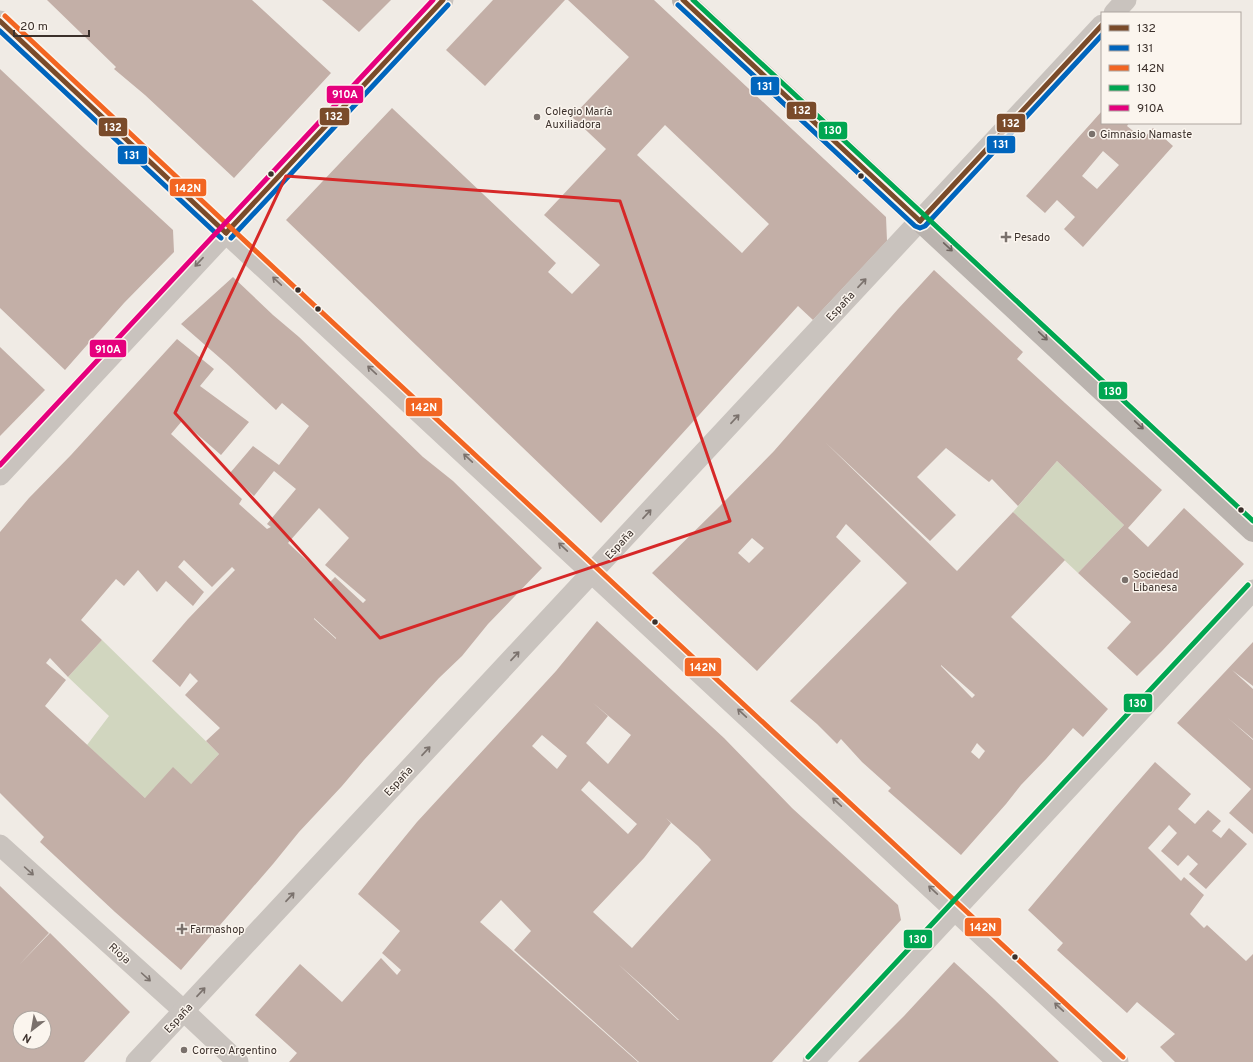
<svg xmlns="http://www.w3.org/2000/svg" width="1253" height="1062" viewBox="0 0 1253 1062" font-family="Overpass,sans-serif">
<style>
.green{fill:#d1d6bf}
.building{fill:#c3afa7;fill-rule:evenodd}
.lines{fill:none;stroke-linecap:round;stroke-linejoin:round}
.street{stroke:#c9c3be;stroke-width:21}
.secondary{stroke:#bab3ae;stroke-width:22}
.bus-1-casing{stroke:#fbf5ee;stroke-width:8}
.bus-2-casing{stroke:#fbf5ee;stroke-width:8}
.bus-3-casing{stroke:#fbf5ee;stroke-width:8}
.bus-4-casing{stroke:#fbf5ee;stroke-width:8}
.bus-5-casing{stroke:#fbf5ee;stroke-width:8}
.bus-1{stroke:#7a4b2a;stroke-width:5}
.bus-2{stroke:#0065bd;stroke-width:5}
.bus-3{stroke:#f26522;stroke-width:5}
.bus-4{stroke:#00a651;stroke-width:5}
.bus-5{stroke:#e5007d;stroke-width:5}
.oneway{stroke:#6e645f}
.oneway2{stroke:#7b726d}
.marked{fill:none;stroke:#d62828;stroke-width:3;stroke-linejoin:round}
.poi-dot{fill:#7a716c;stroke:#fbf5ee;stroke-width:1.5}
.bus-dot{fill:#3b302b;stroke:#fbf5ee;stroke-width:1.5}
.labels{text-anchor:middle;stroke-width:3;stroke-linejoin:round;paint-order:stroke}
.poi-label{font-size:11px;fill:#3b302b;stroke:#fbf5ee;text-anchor:start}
.street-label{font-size:11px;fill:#3b302b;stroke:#fbf5ee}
.line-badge{stroke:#fbf5ee;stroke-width:1.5}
.badge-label{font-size:11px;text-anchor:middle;font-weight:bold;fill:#fff}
</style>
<rect width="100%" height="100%" fill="#f0ebe5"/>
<g class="green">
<path d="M 1057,461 L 1124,525 L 1078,573 L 1013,512 Z"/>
<path d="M 102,640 L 219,754 L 191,784 L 145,798 L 87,745 L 109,716 L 68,677 Z"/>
</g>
<g class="building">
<path d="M 47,0 L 252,0 L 331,73 L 234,178 L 145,95 L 114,69 L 116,67 Z"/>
<path d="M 322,0 L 391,0 L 359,32 Z"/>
<path d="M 493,0 L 565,0 L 485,86 L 446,50 Z"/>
<path d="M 568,0 L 654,0 L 886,217 L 887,241 L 813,320 L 798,306 L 601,523 L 286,220 L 392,108 L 556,263 L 548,272 L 572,294 L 600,265 L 544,215 L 606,149 L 572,117 L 629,57 ZM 665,125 L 769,224 L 742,253 L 637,155 Z"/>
<path d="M 0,69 L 85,149 L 173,230 L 174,252 L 124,303 L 65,370 L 0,308 Z"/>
<path d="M 1102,111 L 1102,123 L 1129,123 L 1127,126 L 1143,139 L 1153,128 L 1173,146 L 1083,247 L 1064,229 L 1075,217 L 1057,200 L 1045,213 L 1026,196 ZM 1103,151 L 1119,165 L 1097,189 L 1082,176 Z"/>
<path d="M 934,270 L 1023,352 L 1017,359 L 1065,403 L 1162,490 L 1128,528 L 1148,547 L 1184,508 L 1244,564 L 1162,651 L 1137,676 L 1107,648 L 1131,622 L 1078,573 L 1124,525 L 1057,461 L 1018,506 L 992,479 L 989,482 L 946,448 L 917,477 L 956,515 L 930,541 L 825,442 L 957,571 L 1013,512 L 1065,560 L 1011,617 L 1108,709 L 1083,737 L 1073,728 L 1046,759 L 1021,785 L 1006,804 L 961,855 L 888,791 L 891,788 L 862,762 L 841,739 L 837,744 L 817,724 L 790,701 L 907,583 L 846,524 L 836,537 L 861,561 L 757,671 L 652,573 L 720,506 L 774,451 L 898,309 ZM 752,538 L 764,548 L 749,563 L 738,553 ZM 941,665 L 975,695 L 972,698 L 941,666 ZM 977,743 L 985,751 L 979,759 L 971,752 Z"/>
<path d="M 233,277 L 273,315 L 299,337 L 423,457 L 453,481 L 542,568 L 488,624 L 462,656 L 439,678 L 364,760 L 342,786 L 299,832 L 273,864 L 181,970 L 115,912 L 40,842 L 44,837 L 0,793 L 0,532 L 29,498 L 71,455 L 177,339 L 214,369 L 200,386 L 249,422 L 221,455 L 182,421 L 171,434 L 242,499 L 239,504 L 267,529 L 271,527 L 267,524 L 296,489 L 274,471 L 254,496 L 230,473 L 253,446 L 279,465 L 309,426 L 282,403 L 276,410 L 228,365 L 181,324 ZM 319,508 L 349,538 L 325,565 L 366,600 L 363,603 L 335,577 L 330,582 L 288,543 ZM 184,560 L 212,587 L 232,567 L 235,570 L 188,619 L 152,661 L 180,687 L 190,673 L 198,681 L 185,695 L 220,728 L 206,741 L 219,754 L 191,784 L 173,767 L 145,798 L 45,706 L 66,680 L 46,663 L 50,658 L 68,677 L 102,640 L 81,620 L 116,579 L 124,586 L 138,570 L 157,592 L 166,581 L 193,606 L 204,592 L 178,567 ZM 314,618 L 336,638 L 336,639 L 314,619 Z"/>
<path d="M 0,347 L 45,390 L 0,436 Z"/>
<path d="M 597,621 L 724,738 L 792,808 L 898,905 L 901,920 L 772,1062 L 639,1062 L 514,950 L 531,931 L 501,900 L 480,922 L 638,1062 L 289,1062 L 297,1053 L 255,1015 L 300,964 L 342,1002 L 381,958 L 397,975 L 401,970 L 382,953 L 400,931 L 358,894 L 417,822 L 556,671 ZM 592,702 L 631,735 L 608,764 L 586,743 L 608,716 ZM 542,735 L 567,756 L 557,769 L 532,746 ZM 589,781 L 637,824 L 628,834 L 581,790 ZM 666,818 L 698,846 L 711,860 L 632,948 L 593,912 L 644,858 L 671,823 ZM 618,964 L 646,989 L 679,1020 L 678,1020 Z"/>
<path d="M 1253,642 L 1253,686 L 1232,670 L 1253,689 L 1253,739 L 1228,718 L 1253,740 L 1253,834 L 1229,813 L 1251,789 L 1177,723 Z"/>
<path d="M 1155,762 L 1191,794 L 1178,809 L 1195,824 L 1208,810 L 1221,821 L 1212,831 L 1221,838 L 1229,828 L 1247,844 L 1206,889 L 1189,874 L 1198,864 L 1188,855 L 1178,866 L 1161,851 L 1177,833 L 1169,825 L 1148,848 L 1181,881 L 1184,877 L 1204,895 L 1190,914 L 1204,928 L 1207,925 L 1246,961 L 1253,954 L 1253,1062 L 1175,1062 L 1160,1047 L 1175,1034 L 1137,1002 L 1127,1013 L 1057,950 L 1063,943 L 1028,910 L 1114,809 Z"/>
<path d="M 0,886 L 49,933 L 19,965 L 50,933 L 130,1012 L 84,1062 L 0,1062 ZM 20,1018 L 44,1018 L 44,1042 L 20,1042 Z"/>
<path d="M 954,962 L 994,999 L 1059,1062 L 858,1062 L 904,1016 Z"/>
</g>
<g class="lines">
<g class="street">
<path d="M 1114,13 L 1126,0"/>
<path d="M 0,21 L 226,233 L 1118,1062"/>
<path d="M 0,475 L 443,0"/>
<path d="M 0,845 L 184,1011 L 238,1062"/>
<path d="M 136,1062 L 1102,25"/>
<path d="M 813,1062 L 1253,590"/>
</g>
<path class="secondary" d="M 683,0 L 1253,531"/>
<g class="bus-1-casing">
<g id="bus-1">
<path d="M 683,0 L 920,221"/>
<path d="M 0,21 L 226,233"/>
<path d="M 920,221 L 1102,25"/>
<path d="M 226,233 L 443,0"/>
</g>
</g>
<g class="bus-2-casing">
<g id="bus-2">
<path d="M 678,5 L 915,226 L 920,228 L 925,226 L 1102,35"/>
<path d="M 0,31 L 221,238"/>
<path d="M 231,238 L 448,5"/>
</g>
</g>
<g class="bus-3-casing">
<path id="bus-3" d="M 5,16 L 231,228 L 1123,1057"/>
</g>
<g class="bus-4-casing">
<g id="bus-4">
<path d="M 693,0 L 1253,521"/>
<path d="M 808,1057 L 1248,585"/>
</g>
</g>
<g class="bus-5-casing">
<path id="bus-5" d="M 0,465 L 433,0"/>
</g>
<use href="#bus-1" class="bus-1"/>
<use href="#bus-2" class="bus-2"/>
<use href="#bus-3" class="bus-3"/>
<use href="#bus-4" class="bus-4"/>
<use href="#bus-5" class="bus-5"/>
</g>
<defs><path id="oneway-shaft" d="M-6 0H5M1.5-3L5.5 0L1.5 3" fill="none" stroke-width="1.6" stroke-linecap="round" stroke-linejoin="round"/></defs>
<g class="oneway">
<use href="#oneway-shaft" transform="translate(948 247) rotate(43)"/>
<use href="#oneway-shaft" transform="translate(1043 336) rotate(43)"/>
<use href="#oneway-shaft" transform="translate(1139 425) rotate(43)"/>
</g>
<g class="oneway2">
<use href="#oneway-shaft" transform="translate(199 262) rotate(133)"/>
<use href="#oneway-shaft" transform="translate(277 281) rotate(-137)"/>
<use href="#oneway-shaft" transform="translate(862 283) rotate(-47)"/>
<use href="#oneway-shaft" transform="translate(372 370) rotate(-137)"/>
<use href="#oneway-shaft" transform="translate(735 419) rotate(-47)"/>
<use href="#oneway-shaft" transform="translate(468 458) rotate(-137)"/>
<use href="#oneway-shaft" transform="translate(647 514) rotate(-47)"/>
<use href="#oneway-shaft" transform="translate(563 547) rotate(-137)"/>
<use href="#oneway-shaft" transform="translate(515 656) rotate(-47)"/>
<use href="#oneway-shaft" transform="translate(742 713) rotate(-137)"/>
<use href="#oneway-shaft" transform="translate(426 751) rotate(-47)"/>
<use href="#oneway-shaft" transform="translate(837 802) rotate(-137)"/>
<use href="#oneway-shaft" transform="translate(29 871) rotate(42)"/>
<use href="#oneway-shaft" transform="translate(933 890) rotate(-137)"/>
<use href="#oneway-shaft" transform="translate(290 897) rotate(-47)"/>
<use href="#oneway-shaft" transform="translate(146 977) rotate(42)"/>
<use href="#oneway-shaft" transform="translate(201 992) rotate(-47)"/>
<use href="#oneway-shaft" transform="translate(1059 1007) rotate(-137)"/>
</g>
<path class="marked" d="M 286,176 L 620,201 L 730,521 L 380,638 L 175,413 Z"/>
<g class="poi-dot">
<circle cx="537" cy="117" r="4"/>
<circle cx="1092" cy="134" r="4"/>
<path d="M1004 231h4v4h4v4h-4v4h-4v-4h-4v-4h4z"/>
<circle cx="1125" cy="580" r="4"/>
<path d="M180 923h4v4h4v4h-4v4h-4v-4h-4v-4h4z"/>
<circle cx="184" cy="1050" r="4"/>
</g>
<g class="bus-dot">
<circle cx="271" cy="174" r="3.5"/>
<circle cx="861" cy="176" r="3.5"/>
<circle cx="298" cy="290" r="3.5"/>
<circle cx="318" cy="309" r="3.5"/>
<circle cx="1241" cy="510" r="3.5"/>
<circle cx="655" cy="622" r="3.5"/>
<circle cx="1015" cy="957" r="3.5"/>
</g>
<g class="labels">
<g class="poi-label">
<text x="545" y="115">Colegio María<tspan x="545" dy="13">Auxiliadora</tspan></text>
<text x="1100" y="138">Gimnasio Namaste</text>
<text x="1014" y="241">Pesado</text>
<text x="1133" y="578">Sociedad<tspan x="1133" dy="13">Libanesa</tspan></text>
<text x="190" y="933">Farmashop</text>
<text x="192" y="1054">Correo Argentino</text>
</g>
<g class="street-label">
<text transform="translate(840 306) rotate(-47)" y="4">España</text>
<text transform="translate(619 544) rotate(-47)" y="4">España</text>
<text transform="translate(398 781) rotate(-47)" y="4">España</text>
<text transform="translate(120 953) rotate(42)" y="4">Rioja</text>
<text transform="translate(178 1018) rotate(-47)" y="4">España</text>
</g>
</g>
<g class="line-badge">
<rect x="750" y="76" width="30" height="20" rx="4" fill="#0065bd"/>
<rect x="326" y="85" width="38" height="19" rx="4" fill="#e5007d"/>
<rect x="786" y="101" width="31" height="19" rx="4" fill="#7a4b2a"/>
<rect x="319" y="107" width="31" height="19" rx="4" fill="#7a4b2a"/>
<rect x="996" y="113" width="30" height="20" rx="4" fill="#7a4b2a"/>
<rect x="98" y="117" width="30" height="20" rx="4" fill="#7a4b2a"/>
<rect x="818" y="121" width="30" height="19" rx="4" fill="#00a651"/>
<rect x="986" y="135" width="30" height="19" rx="4" fill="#0065bd"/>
<rect x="117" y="145" width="31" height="20" rx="4" fill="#0065bd"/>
<rect x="169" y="178" width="38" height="19" rx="4" fill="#f26522"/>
<rect x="89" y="339" width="38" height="19" rx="4" fill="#e5007d"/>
<rect x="1098" y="381" width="30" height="19" rx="4" fill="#00a651"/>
<rect x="405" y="397" width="38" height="20" rx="4" fill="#f26522"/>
<rect x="684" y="657" width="38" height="20" rx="4" fill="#f26522"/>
<rect x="1123" y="693" width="30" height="20" rx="4" fill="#00a651"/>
<rect x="964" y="917" width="38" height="20" rx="4" fill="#f26522"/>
<rect x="903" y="929" width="30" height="20" rx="4" fill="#00a651"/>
</g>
<g class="badge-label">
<text x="765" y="90">131</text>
<text x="345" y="98">910A</text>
<text x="802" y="114">132</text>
<text x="334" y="120">132</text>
<text x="1011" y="127">132</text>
<text x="113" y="131">132</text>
<text x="833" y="134">130</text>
<text x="1001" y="148">131</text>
<text x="132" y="159">131</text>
<text x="188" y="192">142N</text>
<text x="108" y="353">910A</text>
<text x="1113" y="395">130</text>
<text x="424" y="411">142N</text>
<text x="703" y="671">142N</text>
<text x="1138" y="707">130</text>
<text x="983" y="931">142N</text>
<text x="918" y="943">130</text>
</g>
<rect x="1101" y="12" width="140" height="112" fill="#fbf5ee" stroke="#aea6a0"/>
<rect x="1109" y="25" width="20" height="6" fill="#7a4b2a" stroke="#aea6a0"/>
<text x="1137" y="32" font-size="12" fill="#3b302b">132</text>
<rect x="1109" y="45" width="20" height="6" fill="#0065bd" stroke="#aea6a0"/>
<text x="1137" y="52" font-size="12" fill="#3b302b">131</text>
<rect x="1109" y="65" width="20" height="6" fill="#f26522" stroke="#aea6a0"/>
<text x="1137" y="72" font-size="12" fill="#3b302b">142N</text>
<rect x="1109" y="85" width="20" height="6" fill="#00a651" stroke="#aea6a0"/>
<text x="1137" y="92" font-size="12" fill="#3b302b">130</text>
<rect x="1109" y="105" width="20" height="6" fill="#e5007d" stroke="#aea6a0"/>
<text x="1137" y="112" font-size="12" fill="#3b302b">910A</text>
<g transform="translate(32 1030) rotate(211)"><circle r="19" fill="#fbf5ee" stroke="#aea6a0"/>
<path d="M0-3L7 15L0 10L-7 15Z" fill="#7a716c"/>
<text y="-6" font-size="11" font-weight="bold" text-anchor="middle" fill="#3b302b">N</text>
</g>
<path d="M14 30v6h75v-6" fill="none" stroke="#3b302b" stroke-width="2"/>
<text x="20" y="30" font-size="12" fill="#3b302b" stroke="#fbf5ee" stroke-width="3" paint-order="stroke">20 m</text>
</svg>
